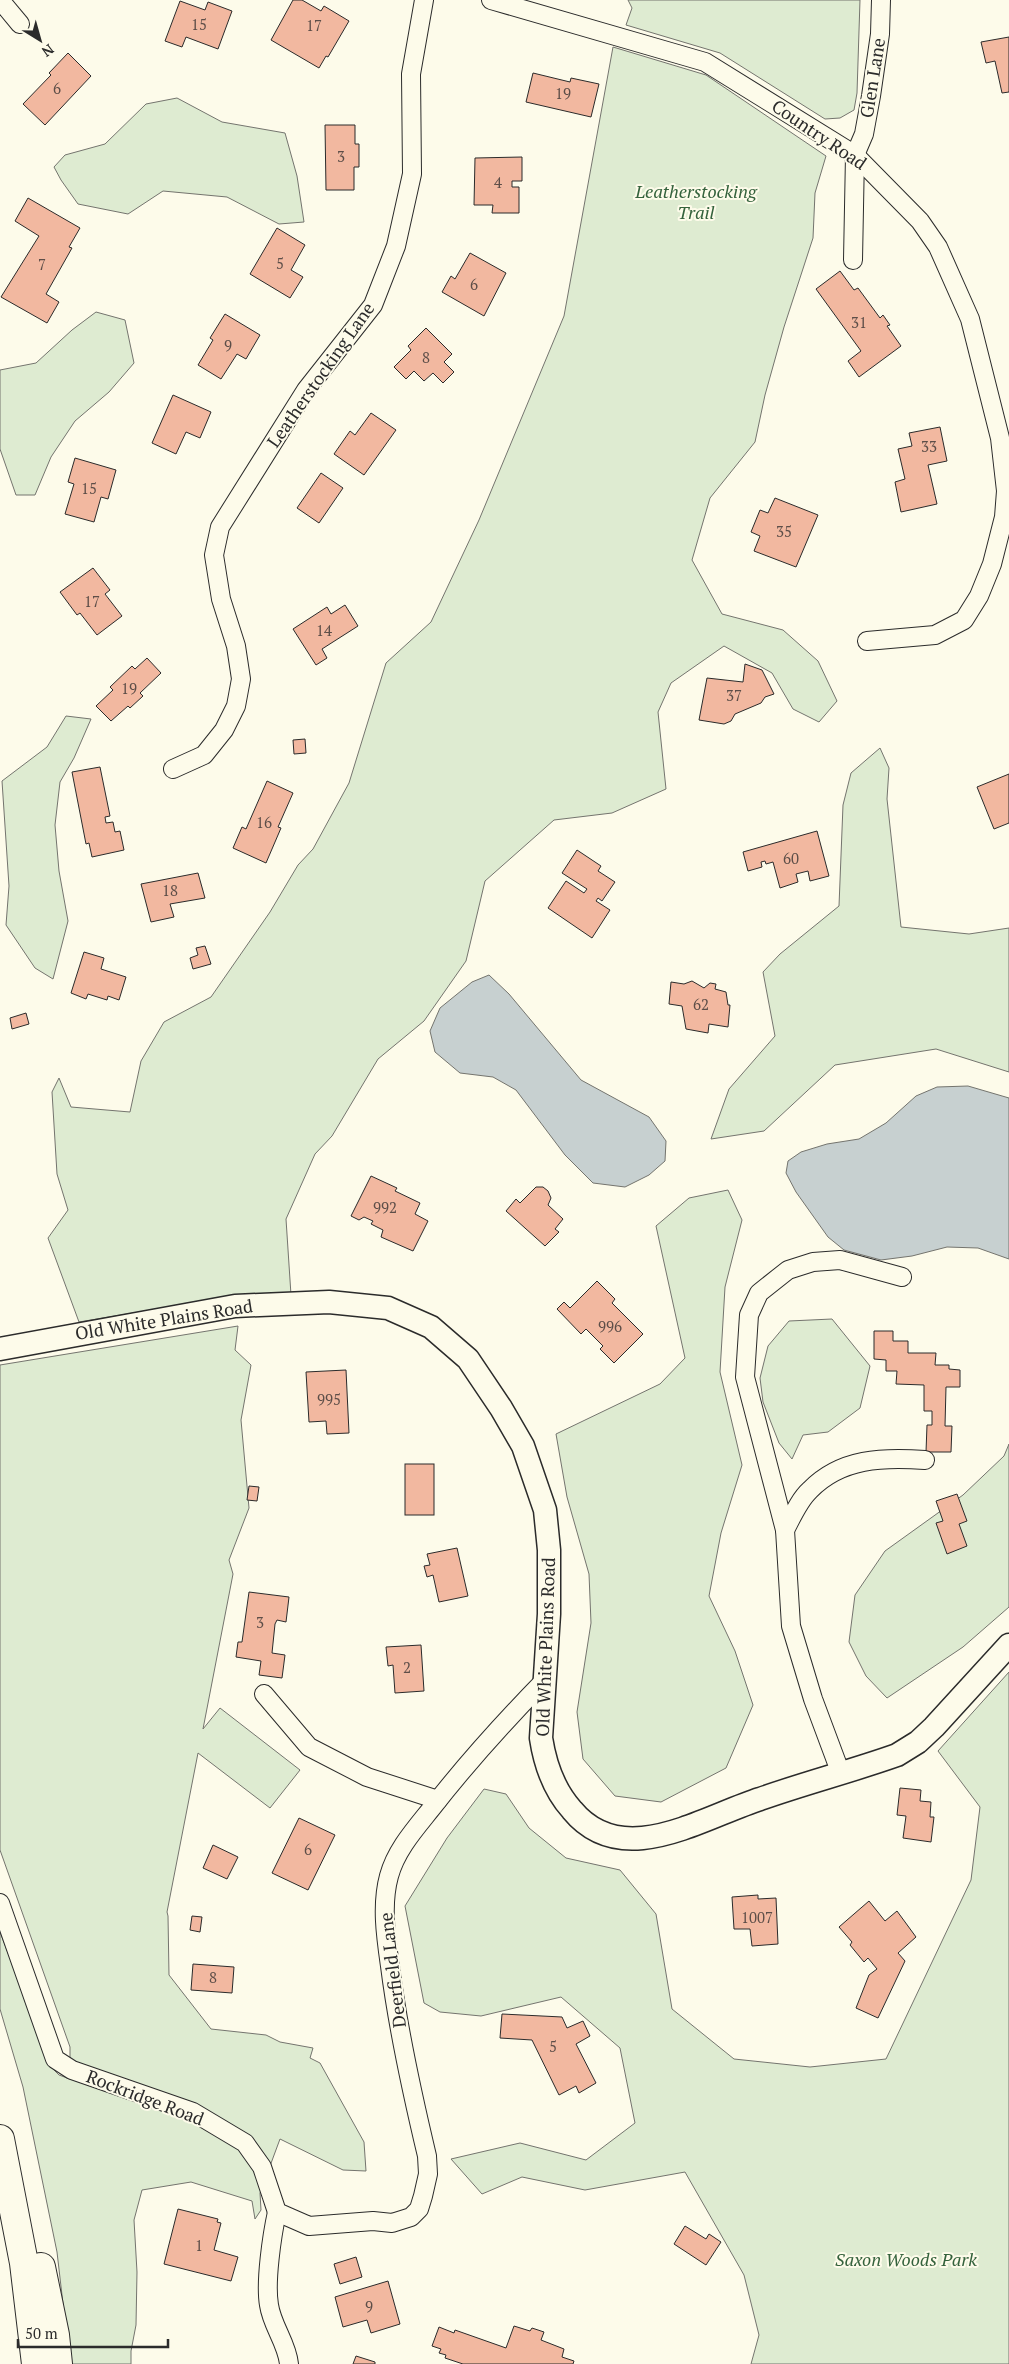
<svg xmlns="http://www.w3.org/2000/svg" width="1009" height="2364" viewBox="0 0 1009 2364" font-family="'PT Serif',serif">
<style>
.green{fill:#deebd1;stroke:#74746e}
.water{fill:#c7d0d0;stroke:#74746e}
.building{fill:#f2b8a0;stroke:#2b2b2b}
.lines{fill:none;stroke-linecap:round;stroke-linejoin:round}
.minor-casing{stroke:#2b2b2b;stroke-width:20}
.tertiary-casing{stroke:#2b2b2b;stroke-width:25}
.motorway-casing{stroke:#2b2b2b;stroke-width:30}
.minor{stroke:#fdfbea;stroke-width:18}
.tertiary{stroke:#fdfbea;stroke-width:22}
.motorway{stroke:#fdfbea;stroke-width:28}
.labels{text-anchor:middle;stroke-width:4;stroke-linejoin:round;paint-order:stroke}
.number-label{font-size:15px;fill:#5d4e48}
.street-label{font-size:18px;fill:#2b2b2b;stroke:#fdfbea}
.park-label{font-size:18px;font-style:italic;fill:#34623c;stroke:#fdfbea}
</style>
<rect width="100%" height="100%" fill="#fdfbea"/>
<g class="green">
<path d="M 628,0 L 860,0 L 857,93 L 854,110 L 840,118 L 825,119 L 720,53 L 626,25 L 632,8 Z"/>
<path d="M 613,47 L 706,75 L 826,156 L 815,193 L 813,238 L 784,327 L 765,395 L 755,442 L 710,498 L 692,560 L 722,614 L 783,630 L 818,661 L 837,701 L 819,722 L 793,709 L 772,673 L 724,646 L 671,683 L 658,712 L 666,789 L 612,813 L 554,820 L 485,881 L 466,961 L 424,1021 L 378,1059 L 332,1136 L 315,1154 L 286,1219 L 291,1295 L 235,1296 L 79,1322 L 48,1238 L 68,1210 L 57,1174 L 52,1092 L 59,1078 L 71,1107 L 130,1112 L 141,1061 L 164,1022 L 211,997 L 270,912 L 298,865 L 313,849 L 349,783 L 386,663 L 431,622 L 479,520 L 564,316 Z"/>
<path d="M 177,98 L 222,122 L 285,133 L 297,176 L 304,222 L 279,224 L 227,197 L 163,191 L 128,214 L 78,204 L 61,180 L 54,167 L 65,155 L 105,144 L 146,104 Z"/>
<path d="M 96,312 L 125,320 L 134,363 L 109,392 L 75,421 L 51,457 L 35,495 L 16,495 L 0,449 L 0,370 L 36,363 L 72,330 Z"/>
<path d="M 66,716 L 91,719 L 74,758 L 60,782 L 55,825 L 59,871 L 68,921 L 53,979 L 35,968 L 6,925 L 9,886 L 2,781 L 47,747 Z"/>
<path d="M 880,748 L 889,768 L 887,799 L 901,927 L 969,934 L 1009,928 L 1009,1072 L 936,1049 L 835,1065 L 764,1131 L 711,1139 L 729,1089 L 775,1036 L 763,972 L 780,954 L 839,906 L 843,805 L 851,773 Z"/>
<path d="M 728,1190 L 742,1220 L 725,1287 L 720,1372 L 742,1465 L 721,1533 L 709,1596 L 735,1651 L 753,1705 L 726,1768 L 661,1802 L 615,1796 L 583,1759 L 577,1712 L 591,1623 L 589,1574 L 567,1497 L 556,1434 L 660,1384 L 685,1358 L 656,1226 L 689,1198 Z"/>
<path d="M 832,1319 L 870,1366 L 860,1408 L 828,1432 L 803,1435 L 792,1459 L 779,1443 L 763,1402 L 760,1378 L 768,1346 L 789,1321 Z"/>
<path d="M 238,1326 L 235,1350 L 251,1365 L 241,1420 L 249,1508 L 229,1560 L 233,1574 L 203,1729 L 220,1708 L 300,1770 L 270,1808 L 198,1753 L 167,1912 L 168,1916 L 169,1975 L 211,2029 L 266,2035 L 280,2042 L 313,2048 L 310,2058 L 320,2063 L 364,2142 L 366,2171 L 343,2170 L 280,2139 L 260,2193 L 261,2210 L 255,2219 L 252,2201 L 191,2182 L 142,2190 L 134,2220 L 137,2272 L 136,2325 L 131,2351 L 131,2364 L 70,2364 L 57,2252 L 23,2087 L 0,2009 L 0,1932 L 52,2068 L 59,2075 L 70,2079 L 70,2047 L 0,1850 L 0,1365 Z"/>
<path d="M 1009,1444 L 1009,1607 L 963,1647 L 887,1698 L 866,1676 L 849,1642 L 855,1595 L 885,1551 L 963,1495 L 1004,1456 Z"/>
<path d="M 1009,1672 L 1009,2364 L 751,2364 L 759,2335 L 744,2275 L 685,2172 L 585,2190 L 522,2177 L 482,2194 L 451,2159 L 520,2143 L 586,2160 L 635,2123 L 620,2048 L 561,1997 L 481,2016 L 440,2012 L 424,2003 L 405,1906 L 447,1838 L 484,1789 L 506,1794 L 529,1828 L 566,1858 L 620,1870 L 656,1914 L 672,2009 L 734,2059 L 810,2067 L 886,2059 L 971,1880 L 980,1807 L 938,1751 Z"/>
</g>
<g class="water">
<path d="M 489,975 L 509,994 L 581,1080 L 649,1117 L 666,1141 L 665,1161 L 649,1175 L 625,1187 L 593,1183 L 565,1155 L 516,1090 L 493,1077 L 460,1073 L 435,1052 L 430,1031 L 440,1008 L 472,982 Z"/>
<path d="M 968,1086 L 1009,1098 L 1009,1259 L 978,1248 L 947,1247 L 912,1256 L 881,1260 L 844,1250 L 828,1237 L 796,1192 L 786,1173 L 788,1161 L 801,1152 L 827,1144 L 859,1139 L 886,1123 L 916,1096 L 937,1087 Z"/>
</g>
<g class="building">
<path d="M 293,0 L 302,0 L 321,11 L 324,6 L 349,21 L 328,57 L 326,56 L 319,68 L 271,40 Z"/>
<path d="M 180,1 L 205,10 L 208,2 L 232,11 L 218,49 L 186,37 L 182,47 L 165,41 Z"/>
<path d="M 1009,37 L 1009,92 L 1002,93 L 995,61 L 986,63 L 981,42 Z"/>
<path d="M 68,53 L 91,76 L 45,125 L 23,104 L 51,75 L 49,73 Z"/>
<path d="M 533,73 L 570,82 L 571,78 L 599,84 L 591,117 L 526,102 Z"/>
<path d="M 325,125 L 355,125 L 355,144 L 359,144 L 359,167 L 354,167 L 354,190 L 326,190 Z"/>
<path d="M 522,157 L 522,181 L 512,181 L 512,187 L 519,187 L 519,213 L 492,213 L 493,205 L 474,205 L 475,158 Z"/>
<path d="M 28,198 L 80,228 L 69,247 L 72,248 L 46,294 L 59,302 L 47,323 L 1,297 L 39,236 L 15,221 Z"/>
<path d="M 277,228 L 305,245 L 291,270 L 303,277 L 290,298 L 250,274 Z"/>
<path d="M 470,253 L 506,273 L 484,316 L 442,292 L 451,276 L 455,279 Z"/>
<path d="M 840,271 L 854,290 L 858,288 L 880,318 L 883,315 L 890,325 L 887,326 L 901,346 L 859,377 L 848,361 L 861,351 L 816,289 Z"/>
<path d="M 225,314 L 260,335 L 246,359 L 237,354 L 221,379 L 198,365 L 213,340 L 210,338 Z"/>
<path d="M 426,328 L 452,354 L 444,362 L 454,372 L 443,383 L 433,373 L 424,381 L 414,371 L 406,379 L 394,367 L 411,350 L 408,346 Z"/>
<path d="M 173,395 L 211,412 L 200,438 L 186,432 L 176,454 L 152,443 Z"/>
<path d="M 371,413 L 396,430 L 364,475 L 334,454 L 350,431 L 355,435 Z"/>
<path d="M 940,427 L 947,461 L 928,465 L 937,504 L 901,512 L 895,482 L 905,479 L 898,449 L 912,446 L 909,433 Z"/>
<path d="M 75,458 L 116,470 L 108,499 L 101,497 L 94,522 L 65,514 L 74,484 L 68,482 Z"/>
<path d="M 321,473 L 343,488 L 319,523 L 297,508 Z"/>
<path d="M 775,498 L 818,515 L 796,567 L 754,551 L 760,536 L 751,532 L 760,510 L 768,513 Z"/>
<path d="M 93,568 L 110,590 L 105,594 L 122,616 L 97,635 L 80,613 L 77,615 L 60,592 Z"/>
<path d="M 345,605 L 358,626 L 322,649 L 327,658 L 316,665 L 293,629 L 327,607 L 331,614 Z"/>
<path d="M 147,658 L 161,673 L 140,693 L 143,696 L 130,708 L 128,706 L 111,721 L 96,706 L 113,690 L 110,687 L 132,666 L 135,669 Z"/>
<path d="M 745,664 L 762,670 L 774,694 L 765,697 L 761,703 L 735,714 L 731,721 L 724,724 L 699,720 L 707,678 L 743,682 Z"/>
<path d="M 305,739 L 306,753 L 294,754 L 293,740 Z"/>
<path d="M 100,767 L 110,816 L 105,817 L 106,823 L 113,822 L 115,832 L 120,831 L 124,850 L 92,857 L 89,843 L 86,844 L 72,772 Z"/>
<path d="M 1009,774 L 1009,823 L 994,829 L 977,787 Z"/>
<path d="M 267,781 L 293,793 L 278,827 L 281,828 L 266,863 L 233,848 L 242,827 L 246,829 Z"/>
<path d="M 817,831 L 829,876 L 810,881 L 808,871 L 796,874 L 798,882 L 780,888 L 773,862 L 766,864 L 765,861 L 761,862 L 762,867 L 748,871 L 743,852 Z"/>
<path d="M 577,850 L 601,866 L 598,871 L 615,882 L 602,901 L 598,898 L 596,901 L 610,910 L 592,938 L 548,908 L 566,881 L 584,893 L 587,889 L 562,873 Z"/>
<path d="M 198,873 L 205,898 L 170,904 L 174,917 L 151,922 L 141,884 Z"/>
<path d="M 205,946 L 211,964 L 193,969 L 190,958 L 198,955 L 196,948 Z"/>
<path d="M 84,952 L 104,958 L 101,969 L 126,977 L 119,1000 L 108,996 L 107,1000 L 88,994 L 86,999 L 71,993 Z"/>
<path d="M 692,981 L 704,988 L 710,983 L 716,984 L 715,989 L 726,992 L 728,1005 L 730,1005 L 728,1027 L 709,1024 L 708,1033 L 686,1029 L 682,1006 L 669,1004 L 671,982 L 684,984 Z"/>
<path d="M 26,1013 L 29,1024 L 12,1029 L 10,1018 Z"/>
<path d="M 371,1176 L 397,1188 L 395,1191 L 420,1203 L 415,1214 L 428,1221 L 413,1251 L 381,1237 L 383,1230 L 371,1224 L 373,1221 L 364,1217 L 359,1220 L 351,1216 Z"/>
<path d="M 536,1187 L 543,1187 L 548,1191 L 551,1198 L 548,1205 L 563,1219 L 555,1229 L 559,1232 L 545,1246 L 506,1211 L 516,1199 L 520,1203 Z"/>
<path d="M 597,1281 L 615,1299 L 612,1303 L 643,1334 L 614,1363 L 600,1349 L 603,1346 L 586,1329 L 581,1334 L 557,1309 L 564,1302 L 570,1308 Z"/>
<path d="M 874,1331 L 893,1331 L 893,1341 L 908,1341 L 908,1353 L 936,1353 L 935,1365 L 949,1365 L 949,1369 L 960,1370 L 960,1387 L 946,1387 L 945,1426 L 952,1426 L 951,1452 L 926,1452 L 927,1425 L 932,1425 L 932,1411 L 924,1411 L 924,1385 L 896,1384 L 897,1371 L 886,1371 L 886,1360 L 874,1359 Z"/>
<path d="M 346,1370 L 349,1433 L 327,1434 L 326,1421 L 309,1422 L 306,1372 Z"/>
<rect x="405" y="1464" width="29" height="51"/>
<path d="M 249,1486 L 259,1487 L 257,1501 L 247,1500 Z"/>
<path d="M 957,1494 L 967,1521 L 959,1524 L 967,1546 L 947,1554 L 936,1523 L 943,1521 L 936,1501 Z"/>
<path d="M 457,1548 L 468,1596 L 439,1602 L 433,1575 L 427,1577 L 424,1566 L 430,1565 L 427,1554 Z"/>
<path d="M 249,1592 L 289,1597 L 286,1622 L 277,1620 L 275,1624 L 272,1653 L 285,1655 L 282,1678 L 259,1675 L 261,1661 L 236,1657 L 238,1642 L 242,1642 Z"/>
<path d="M 421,1645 L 424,1691 L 395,1693 L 393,1665 L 388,1666 L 386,1647 Z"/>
<path d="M 900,1788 L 921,1790 L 920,1801 L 931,1802 L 930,1817 L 934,1817 L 931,1842 L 903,1838 L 906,1816 L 897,1815 Z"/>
<path d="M 299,1818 L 335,1835 L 308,1890 L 272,1873 Z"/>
<path d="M 213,1845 L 238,1857 L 227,1879 L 203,1868 Z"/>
<path d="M 758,1895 L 758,1899 L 776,1898 L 778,1944 L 752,1946 L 750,1929 L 734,1929 L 732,1897 Z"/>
<path d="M 869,1901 L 885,1921 L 897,1911 L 916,1937 L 898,1953 L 905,1961 L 878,2018 L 856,2008 L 869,1975 L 877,1969 L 868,1958 L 864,1962 L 850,1945 L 852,1942 L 839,1927 Z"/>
<path d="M 192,1916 L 202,1917 L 200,1932 L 190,1930 Z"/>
<path d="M 193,1964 L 234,1967 L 232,1993 L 191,1990 Z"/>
<path d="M 502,2014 L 562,2017 L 567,2028 L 583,2021 L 590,2036 L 576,2044 L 596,2083 L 579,2093 L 576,2086 L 559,2095 L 532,2040 L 500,2038 Z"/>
<path d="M 178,2209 L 218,2219 L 217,2222 L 221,2223 L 214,2250 L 238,2257 L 231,2281 L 164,2264 Z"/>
<path d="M 685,2226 L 706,2239 L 709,2234 L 721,2242 L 706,2265 L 674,2244 Z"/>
<path d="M 356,2257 L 362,2277 L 340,2284 L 334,2264 Z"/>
<path d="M 388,2281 L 400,2324 L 371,2333 L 367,2320 L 343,2327 L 335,2297 Z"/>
<path d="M 514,2326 L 530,2331 L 532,2328 L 544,2332 L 541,2340 L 564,2349 L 562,2357 L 574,2361 L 573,2364 L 463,2364 L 445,2358 L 446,2355 L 439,2353 L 441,2349 L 432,2346 L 439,2327 L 454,2333 L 455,2330 L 506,2348 Z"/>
<path d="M 356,2356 L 375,2362 L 375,2364 L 353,2364 Z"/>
</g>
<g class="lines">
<g class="minor-casing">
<g id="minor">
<path d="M 0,0 L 20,24"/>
<path d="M 491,0 L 705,62 L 855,155 L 920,221 L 938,247 L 970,319 L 1000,438 L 1006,491 L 1004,517 L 992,564 L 979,596 L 964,620 L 935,635 L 867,641"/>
<path d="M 853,260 L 855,155 L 864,134 L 871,96 L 880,34 L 881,0"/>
<path d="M 173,769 L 204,755 L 224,730 L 236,706 L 241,679 L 236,646 L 221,599 L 214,555 L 220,527 L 306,390 L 373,305 L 396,246 L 412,174 L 411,74 L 424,0"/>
<path d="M 785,1530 C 792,1517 799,1500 810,1490 C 841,1458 883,1457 925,1460"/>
<path d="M 264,1694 L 309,1747 L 367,1777 L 438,1800"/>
<path d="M 841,1774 L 813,1699 L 791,1626 L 785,1530 L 745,1377 L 749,1315 L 759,1293 L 788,1270 L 813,1262 L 840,1260 L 902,1277"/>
<path d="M 0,1903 L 55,2059 L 72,2070 L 193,2112 L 245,2143 L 262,2167 L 277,2212 L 309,2226 L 373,2221 L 392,2223 L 411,2217 L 419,2209 L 423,2196 L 428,2174 L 427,2156 C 412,2093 398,2030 390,1966 C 386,1938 381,1905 389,1876 C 396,1850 415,1829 431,1809 C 466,1764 504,1722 544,1681"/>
<path d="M 277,2212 C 272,2235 265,2282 269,2305 C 272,2326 287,2343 289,2364"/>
</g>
</g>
<g class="tertiary-casing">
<path id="tertiary" d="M 0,1349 L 235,1306 L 329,1302 L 388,1308 L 431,1327 L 468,1359 L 501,1408 L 523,1446 L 545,1510 L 549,1550 L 549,1614 L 541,1738 C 545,1764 554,1790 572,1810 C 622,1871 701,1818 760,1799 C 805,1783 852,1771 897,1755 L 918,1742 L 934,1727 L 1009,1645"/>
</g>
<g class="motorway-casing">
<g id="motorway">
<path d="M 0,2139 L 24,2263 L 36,2364"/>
<path d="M 41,2267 L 55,2335 L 58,2364"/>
</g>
</g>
<use href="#minor" class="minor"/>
<use href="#tertiary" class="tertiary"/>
<use href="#motorway" class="motorway"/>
</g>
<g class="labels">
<g class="number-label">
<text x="199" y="30">15</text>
<text x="314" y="31">17</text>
<text x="57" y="94">6</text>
<text x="563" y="99">19</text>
<text x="341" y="162">3</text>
<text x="498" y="188">4</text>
<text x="280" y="269">5</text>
<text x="42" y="270">7</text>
<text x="474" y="290">6</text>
<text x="859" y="328">31</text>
<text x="228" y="351">9</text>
<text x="426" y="363">8</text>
<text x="929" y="452">33</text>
<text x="89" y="494">15</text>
<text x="784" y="537">35</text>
<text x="92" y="607">17</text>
<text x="324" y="636">14</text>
<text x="129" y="694">19</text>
<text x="734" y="701">37</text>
<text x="264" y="828">16</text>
<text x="791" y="864">60</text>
<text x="170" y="896">18</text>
<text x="701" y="1010">62</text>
<text x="385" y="1213">992</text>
<text x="610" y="1332">996</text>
<text x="329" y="1405">995</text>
<text x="260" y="1628">3</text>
<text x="407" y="1673">2</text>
<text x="308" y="1855">6</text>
<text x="757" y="1923">1007</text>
<text x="213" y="1983">8</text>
<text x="553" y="2052">5</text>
<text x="199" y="2251">1</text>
<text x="369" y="2312">9</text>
</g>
<g class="street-label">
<text transform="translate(873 78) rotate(-81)" y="6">Glen Lane</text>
<text transform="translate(819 135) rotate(34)" y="6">Country Road</text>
<text transform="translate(321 375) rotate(-55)" y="6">Leatherstocking Lane</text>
<text transform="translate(164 1320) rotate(-9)" y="6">Old White Plains Road</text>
<text transform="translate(546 1647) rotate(-88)" y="6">Old White Plains Road</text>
<text transform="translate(393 1970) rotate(-97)" y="6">Deerfield Lane</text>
<text transform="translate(145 2098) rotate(21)" y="6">Rockridge Road</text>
</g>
<g class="park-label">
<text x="696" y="198">Leatherstocking<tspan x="696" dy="21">Trail</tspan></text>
<text x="906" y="2266">Saxon Woods Park</text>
</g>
</g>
<g transform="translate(40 40) rotate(143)" stroke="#fdfbea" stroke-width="4" paint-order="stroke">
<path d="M0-4L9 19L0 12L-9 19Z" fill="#2b2b2b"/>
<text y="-8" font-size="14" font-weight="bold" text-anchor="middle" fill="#2b2b2b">N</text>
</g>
<path d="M18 2339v8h150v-8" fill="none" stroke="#2b2b2b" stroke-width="2.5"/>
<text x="25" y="2339" font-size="15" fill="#2b2b2b" stroke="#fdfbea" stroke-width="4" paint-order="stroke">50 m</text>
</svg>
